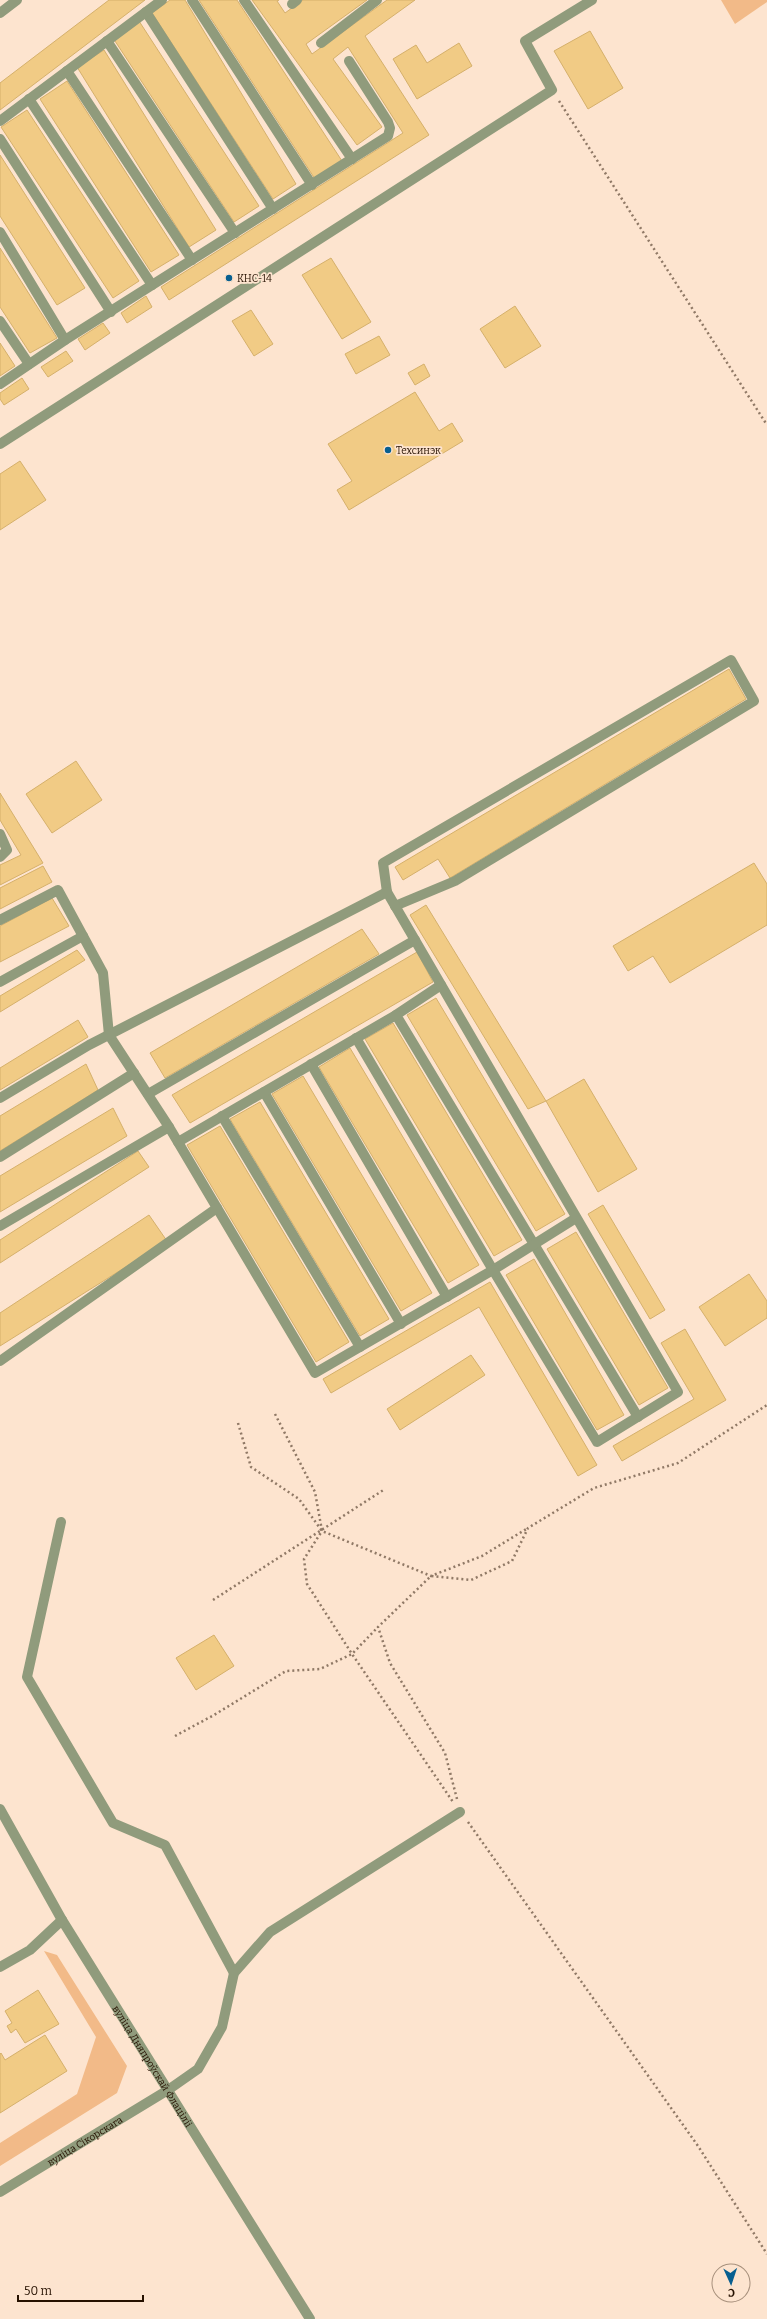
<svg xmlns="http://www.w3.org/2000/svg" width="767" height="2319" viewBox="0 0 767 2319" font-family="Bitter,serif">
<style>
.green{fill:#f2ba88}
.building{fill:#f1cb85;stroke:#d5b06b}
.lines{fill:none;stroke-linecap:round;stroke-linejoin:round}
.path{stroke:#907966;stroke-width:2.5;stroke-dasharray:2 3;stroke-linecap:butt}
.minor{stroke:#909b7c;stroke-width:10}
.poi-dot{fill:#085f90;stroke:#fde4cf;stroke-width:1.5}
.labels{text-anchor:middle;stroke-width:3.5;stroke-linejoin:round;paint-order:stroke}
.poi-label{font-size:10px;fill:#261100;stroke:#fde4cf;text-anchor:start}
.street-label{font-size:10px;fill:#261100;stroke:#fde4cf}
</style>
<rect width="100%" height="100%" fill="#fde4cf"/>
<g class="green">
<path d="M 721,0 L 767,0 L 767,2 L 735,24 Z"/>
<path d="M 44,1951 L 57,1955 L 127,2066 L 117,2093 L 0,2166 L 0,2143 L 77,2094 L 96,2037 Z"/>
</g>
<g class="building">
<path d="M 109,0 L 145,0 L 0,110 L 0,83 Z"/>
<path d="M 170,0 L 185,0 L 296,184 L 273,199 L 152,13 Z"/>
<path d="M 199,0 L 237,0 L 342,161 L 315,179 Z"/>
<path d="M 252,0 L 279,0 L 277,1 L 285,13 L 303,0 L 367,0 L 306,44 L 312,54 L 387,0 L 415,0 L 365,36 L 429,135 L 169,300 L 161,287 L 403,133 L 348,47 L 333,59 L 382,127 L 357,145 Z"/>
<path d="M 139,21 L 259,206 L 234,222 L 113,38 Z"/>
<path d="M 590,31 L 623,88 L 588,109 L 554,51 Z"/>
<path d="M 459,43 L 472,66 L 417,99 L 393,59 L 416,45 L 427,63 Z"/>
<path d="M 104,50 L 216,230 L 189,247 L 77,67 Z"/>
<path d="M 67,81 L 179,255 L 151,272 L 40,99 Z"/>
<path d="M 27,110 L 139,281 L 113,298 L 1,127 Z"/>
<path d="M 0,155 L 85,288 L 57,305 L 0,216 Z"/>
<path d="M 0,248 L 57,338 L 30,353 L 0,307 Z"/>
<path d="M 331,258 L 371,322 L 342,339 L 302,275 Z"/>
<circle cx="229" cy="278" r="4"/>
<path d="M 146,296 L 152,307 L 127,323 L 121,313 Z"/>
<path d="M 515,306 L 541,346 L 505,368 L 480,329 Z"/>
<path d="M 251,310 L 273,344 L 254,356 L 232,321 Z"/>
<path d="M 103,323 L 110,333 L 85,350 L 78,339 Z"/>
<path d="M 379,336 L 390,355 L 356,374 L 345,354 Z"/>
<path d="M 0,343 L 15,366 L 0,376 Z"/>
<path d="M 66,351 L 73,361 L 48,377 L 41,367 Z"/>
<path d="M 424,364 L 430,376 L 415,385 L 408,373 Z"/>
<path d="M 22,378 L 29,389 L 4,405 L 0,399 L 0,393 Z"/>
<path d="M 415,392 L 439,431 L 452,423 L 463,441 L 349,510 L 337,490 L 352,481 L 328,444 Z"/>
<path d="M 20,461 L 46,500 L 0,530 L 0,474 Z"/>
<path d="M 729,669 L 746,699 L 450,878 L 438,859 L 403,880 L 395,867 Z"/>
<path d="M 76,761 L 102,800 L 52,833 L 26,794 Z"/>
<path d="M 0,793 L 43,863 L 0,885 L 0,865 L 21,855 L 0,820 Z"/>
<path d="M 754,863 L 767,884 L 767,925 L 670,983 L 653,956 L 628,971 L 613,946 Z"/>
<path d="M 43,866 L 52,882 L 0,909 L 0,888 Z"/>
<path d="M 52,898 L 69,926 L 0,962 L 0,926 Z"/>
<path d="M 426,905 L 546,1101 L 528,1109 L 410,915 Z"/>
<path d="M 362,929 L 379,954 L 165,1078 L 150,1053 Z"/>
<path d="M 77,950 L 85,960 L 0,1012 L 0,996 Z"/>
<path d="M 417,952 L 433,982 L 190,1123 L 172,1095 Z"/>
<path d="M 436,998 L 565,1214 L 536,1231 L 407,1015 Z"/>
<path d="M 78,1020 L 88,1037 L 0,1090 L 0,1068 Z"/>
<path d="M 393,1023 L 522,1240 L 494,1256 L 365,1039 Z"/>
<path d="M 350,1048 L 479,1265 L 448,1283 L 319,1067 Z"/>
<path d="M 86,1064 L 98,1090 L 0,1151 L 0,1116 Z"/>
<path d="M 303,1076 L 432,1293 L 401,1311 L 272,1094 Z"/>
<path d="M 584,1079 L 637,1169 L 598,1192 L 546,1101 Z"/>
<path d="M 260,1102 L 389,1319 L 360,1336 L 230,1119 Z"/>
<path d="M 113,1108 L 127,1136 L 0,1212 L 0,1176 Z"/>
<path d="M 220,1126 L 349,1342 L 316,1362 L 187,1145 Z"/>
<path d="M 138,1151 L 149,1167 L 0,1263 L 0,1240 Z"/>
<path d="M 603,1205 L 665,1310 L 650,1319 L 588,1214 Z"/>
<path d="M 149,1215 L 167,1241 L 0,1346 L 0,1313 Z"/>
<path d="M 576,1232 L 668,1388 L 639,1405 L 547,1249 Z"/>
<path d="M 534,1259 L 624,1415 L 597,1430 L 506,1275 Z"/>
<path d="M 749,1274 L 767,1301 L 767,1318 L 725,1346 L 699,1307 Z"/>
<path d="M 490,1282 L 597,1465 L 578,1476 L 479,1307 L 331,1393 L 323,1379 Z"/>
<path d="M 685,1329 L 726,1400 L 622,1461 L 613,1446 L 694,1399 L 661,1343 Z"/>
<path d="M 471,1355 L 485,1375 L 400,1430 L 387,1409 Z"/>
<path d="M 214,1635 L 234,1666 L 196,1690 L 176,1658 Z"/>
<path d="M 38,1990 L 59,2024 L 25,2043 L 16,2029 L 11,2033 L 7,2026 L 12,2023 L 5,2011 Z"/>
<path d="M 45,2035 L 67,2071 L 0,2113 L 0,2054 L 1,2053 L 5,2060 Z"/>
</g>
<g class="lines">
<g class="path">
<path d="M 559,101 L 767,425"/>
<path d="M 275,1414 L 315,1492 L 322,1531 L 304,1559 L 307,1584 L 352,1654 L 453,1802"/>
<path d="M 238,1423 L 251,1467 L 299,1499 L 322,1531 L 431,1576 L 482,1556 L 528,1528"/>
<path d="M 213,1600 L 385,1489"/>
<path d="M 175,1736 L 214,1715 L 286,1671 L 320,1669 L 352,1654 L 378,1627"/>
<path d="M 457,1799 L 445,1753 L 390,1663 L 378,1627 L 431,1576 L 471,1580 L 512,1561 L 528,1528 L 594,1488 L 678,1463 L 767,1405"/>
<path d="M 468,1822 L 698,2146 L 767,2254"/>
</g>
<g class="minor">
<path d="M 192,0 L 312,185"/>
<path d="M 244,0 L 352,159"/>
<path d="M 292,4 L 297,0"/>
<path d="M 146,12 L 273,209"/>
<path d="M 0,13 L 17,0"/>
<path d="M 107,41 L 235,233"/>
<path d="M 321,43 L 377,0"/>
<path d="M 67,71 L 192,260"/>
<path d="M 29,99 L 152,285"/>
<path d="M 0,121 L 162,0"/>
<path d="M 0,139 L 111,312"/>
<path d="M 0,232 L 65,340"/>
<path d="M 0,321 L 29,364"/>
<path d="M 0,384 L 65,340 L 388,136 L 390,128 L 388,122 L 349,61"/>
<path d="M 0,444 L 552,90 L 525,41 L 592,0"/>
<path d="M 0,834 L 7,850 L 0,857"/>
<path d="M 387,892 L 383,863 L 731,660 L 754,701 L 455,881 L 395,906"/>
<path d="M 0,920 L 58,890 L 103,973 L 109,1035 L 169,1127"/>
<path d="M 0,982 L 83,936"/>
<path d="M 441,985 L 396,1015 L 638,1417"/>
<path d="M 356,1038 L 493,1270 L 576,1218"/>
<path d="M 311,1064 L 447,1297"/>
<path d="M 264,1092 L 401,1324"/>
<path d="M 148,1094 L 415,940"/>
<path d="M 0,1098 L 89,1045 L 387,892 L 678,1392 L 597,1442 L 493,1270 L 315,1373 L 169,1127 L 0,1226"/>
<path d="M 222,1116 L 360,1347"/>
<path d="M 178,1142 L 396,1015"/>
<path d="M 0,1157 L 134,1073"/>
<path d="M 0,1361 L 217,1208"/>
<path d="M 61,1522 L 27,1677 L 113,1823 L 165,1845 L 234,1973"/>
<path id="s1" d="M 0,1809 L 62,1920 L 310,2319"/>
<path d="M 0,1967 L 30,1950 L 62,1920"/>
<path id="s2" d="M 0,2192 L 168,2090 L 198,2069 L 222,2027 L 234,1973 L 270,1932 L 460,1812"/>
</g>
</g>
<g class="poi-dot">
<circle cx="229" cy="278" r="4"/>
<circle cx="388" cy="450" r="4"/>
</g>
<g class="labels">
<g class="poi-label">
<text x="237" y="282">КНС-14</text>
<text x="396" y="454">Техсинэк</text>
</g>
<g class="street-label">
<text dy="4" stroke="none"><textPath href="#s1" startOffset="299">вуліца Дняпроўскай Флаціліі</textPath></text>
<text dy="4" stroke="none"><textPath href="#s2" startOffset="99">вуліца Сікорскага</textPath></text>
</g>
</g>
<g transform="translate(731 2283) rotate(177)"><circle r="19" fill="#fde4cf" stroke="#a7907c"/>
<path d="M0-3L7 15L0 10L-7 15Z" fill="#085f90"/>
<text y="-6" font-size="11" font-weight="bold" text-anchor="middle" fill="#261100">С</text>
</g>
<path d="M18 2295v6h125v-6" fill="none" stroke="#261100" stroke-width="2"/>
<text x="24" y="2295" font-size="12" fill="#261100" stroke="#fde4cf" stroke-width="3" paint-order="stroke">50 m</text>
</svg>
